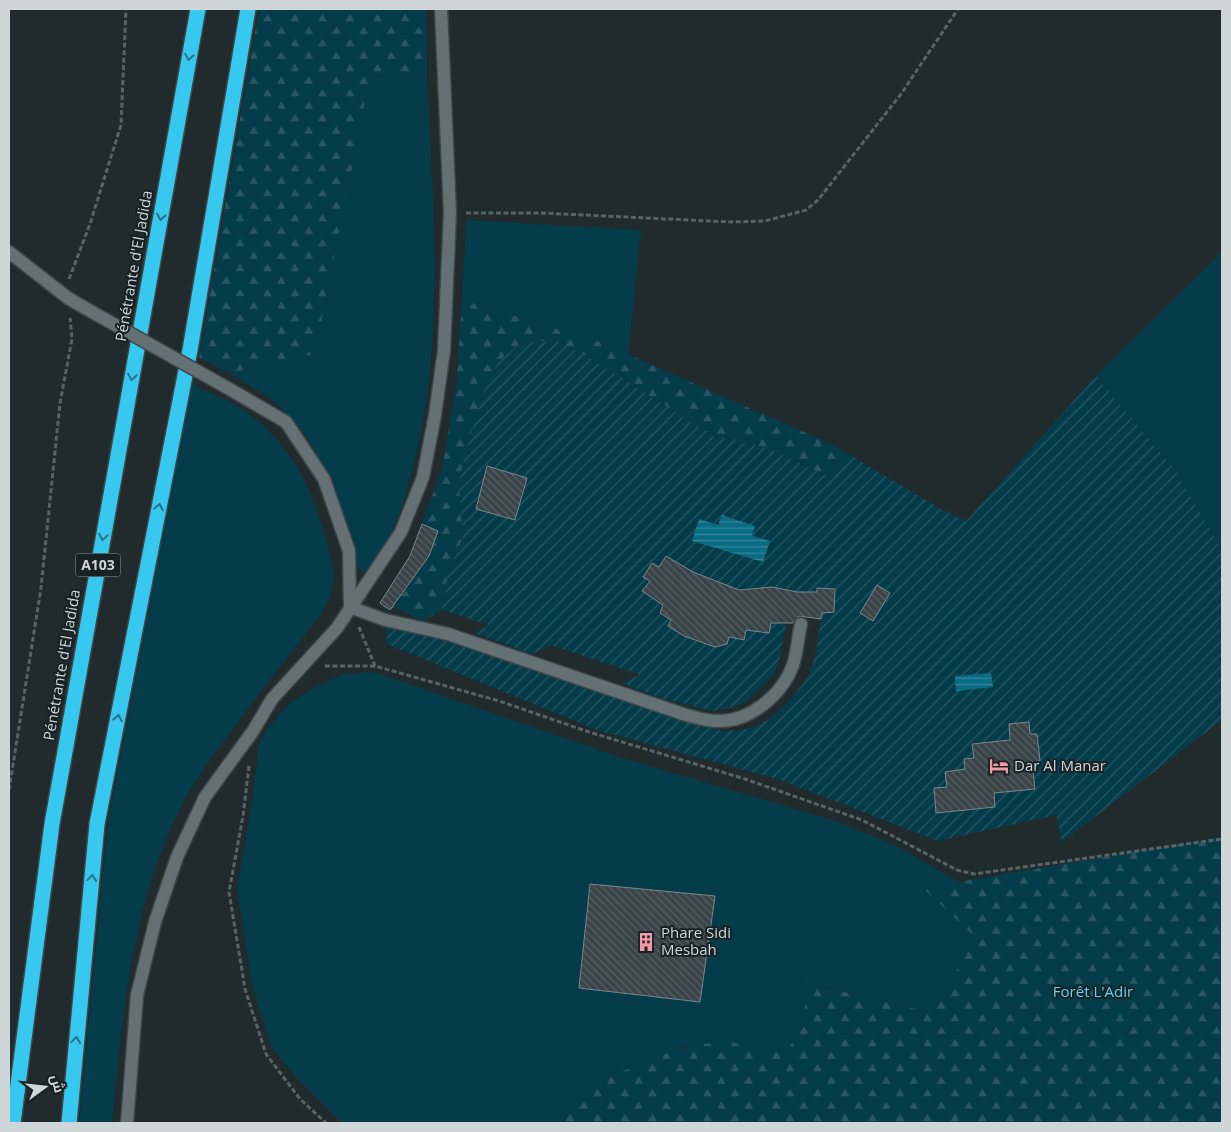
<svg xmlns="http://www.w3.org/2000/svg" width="1231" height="1132" viewBox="0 0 1231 1132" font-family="'Open Sans',Cairo,sans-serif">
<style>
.grass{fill:#053c4a}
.forest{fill:url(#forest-firs)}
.garden{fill:url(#garden-furrows)}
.water{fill:url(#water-rules)}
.building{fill:url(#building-back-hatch);stroke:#7b878b}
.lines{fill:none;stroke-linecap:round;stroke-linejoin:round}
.minor-casing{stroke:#3d4648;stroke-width:15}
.motorway-casing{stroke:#3d4648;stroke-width:18}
.path{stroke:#596265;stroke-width:3;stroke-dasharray:5 2.5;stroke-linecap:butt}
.minor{stroke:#657074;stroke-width:12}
.motorway{stroke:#36c8ef;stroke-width:15}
.minor-bridge-casing{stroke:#3d4648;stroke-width:15;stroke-linecap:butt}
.minor-bridge{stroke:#657074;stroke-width:12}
.oneway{stroke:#27748a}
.labels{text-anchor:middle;stroke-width:4;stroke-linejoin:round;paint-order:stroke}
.shield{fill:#182124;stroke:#98a0a2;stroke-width:1}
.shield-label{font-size:14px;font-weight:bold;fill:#cfd6d8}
.street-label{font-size:15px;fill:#cfd6d8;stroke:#182124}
.poi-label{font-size:15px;fill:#cfd6d8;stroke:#182124;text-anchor:start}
.park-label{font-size:15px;fill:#5cd5f9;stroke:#182124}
</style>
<defs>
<pattern id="forest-firs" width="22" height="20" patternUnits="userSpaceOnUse" patternTransform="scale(1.25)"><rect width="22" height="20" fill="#053c4a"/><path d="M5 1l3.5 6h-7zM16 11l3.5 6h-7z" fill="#285763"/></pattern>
<pattern id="garden-furrows" width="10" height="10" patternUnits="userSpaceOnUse" patternTransform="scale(1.25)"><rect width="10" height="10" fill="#053c4a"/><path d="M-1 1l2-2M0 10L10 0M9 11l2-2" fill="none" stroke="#285763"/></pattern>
<pattern id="water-rules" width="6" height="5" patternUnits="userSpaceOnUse" patternTransform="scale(1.25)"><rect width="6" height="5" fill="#086c84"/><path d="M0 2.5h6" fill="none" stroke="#37879a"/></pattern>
<pattern id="building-back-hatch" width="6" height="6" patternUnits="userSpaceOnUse" patternTransform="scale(1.25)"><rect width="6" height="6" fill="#3a4448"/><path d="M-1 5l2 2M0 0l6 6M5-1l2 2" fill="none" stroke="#555e62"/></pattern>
</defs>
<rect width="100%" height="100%" fill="#212b2e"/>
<g class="grass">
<path d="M 370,76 L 427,78 C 433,207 446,345 412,471 C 406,494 400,518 388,539 C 383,550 374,560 367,570 L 362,572 L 357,566 C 342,508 324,445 277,404 C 263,392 245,383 229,373 L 315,354 Z"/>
<path d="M 466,220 L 641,230 L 628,355 L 600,342 L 462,300 Z"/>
<path d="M 1222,252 L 1222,549 L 1175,470 L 1096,376 Z"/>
<path d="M 192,384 C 212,394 236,403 253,417 C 293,449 311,488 325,536 C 330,553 336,574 331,592 C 329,599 325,606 322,613 C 293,649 266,685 238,722 C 219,748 198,774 183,803 C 131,903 123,1014 112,1123 L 79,1123 L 108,822 Z"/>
<path d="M 374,672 L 619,757 L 839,822 L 892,844 L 960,882 L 923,888 L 975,937 L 933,1013 L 808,983 L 803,1028 L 787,1050 L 747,1044 L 714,1043 L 681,1048 L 552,1123 L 342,1123 L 294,1075 L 271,1046 L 252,984 L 237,888 L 252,803 L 259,744 L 268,728 L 291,702 L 314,688 L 343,674 Z"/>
</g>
<g class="forest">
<path d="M 259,9 L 426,9 L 427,78 L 370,76 L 315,354 L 229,373 L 199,357 Z"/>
<path d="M 462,300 L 600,342 L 833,445 L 850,455 L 839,472 L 825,475 L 767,448 L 714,436 L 585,355 L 556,341 L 531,342 L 517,346 L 499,361 L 487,382 L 467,446 L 459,482 L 463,538 L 448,573 L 442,610 L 422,621 L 396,607 L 384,610 L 383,597 L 390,586 L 403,594 L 429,556 L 438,531 L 422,524 L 442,469 L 456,389 Z"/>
<path d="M 1222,837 L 1222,1123 L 552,1123 C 574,1086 672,1045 714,1043 C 739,1041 763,1047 787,1050 L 803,1028 L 807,983 L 933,1013 L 975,937 L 923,888 Z"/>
</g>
<path class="garden" d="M 556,341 L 585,355 L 714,436 L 767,448 L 825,475 L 839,472 L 850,455 L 941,509 L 966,521 L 1096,376 L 1175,470 L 1222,549 L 1222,720 L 1062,842 L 1056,815 L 938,841 L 778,779 L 597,730 L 387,644 L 386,628 L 432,636 L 680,720 L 724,731 L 742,730 L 754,727 L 768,720 L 788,703 L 808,677 L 815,657 L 821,619 L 806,618 L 806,624 L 786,623 L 779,662 L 773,675 L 747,701 L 734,707 L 712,711 L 661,698 L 622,683 L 640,675 L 551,645 L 532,654 L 475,633 L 489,625 L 442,610 L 448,573 L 463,537 L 459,482 L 467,446 L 487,382 L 499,361 L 517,346 L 531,342 Z"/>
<g class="water">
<path d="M 722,515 L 755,526 L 752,536 L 770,541 L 763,562 L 692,541 L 699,519 L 718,525 Z"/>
<path d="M 991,673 L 993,687 L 956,691 L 955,676 Z"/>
</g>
<g class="building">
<path d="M 487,466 L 527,478 L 515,520 L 476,509 Z"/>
<path d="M 422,524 L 438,531 L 429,556 L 390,610 L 380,603 L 410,556 Z"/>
<path d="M 666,556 L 693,572 L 739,590 L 772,587 L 797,592 L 817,592 L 817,588 L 835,589 L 834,612 L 822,613 L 821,619 L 799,616 L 793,623 L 771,623 L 769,633 L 746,630 L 744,640 L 729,637 L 727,644 L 715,647 L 684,636 L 668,626 L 671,620 L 660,613 L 663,605 L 642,591 L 650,581 L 643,577 L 652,563 L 659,567 Z"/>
<path d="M 877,585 L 890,593 L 873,621 L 860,613 Z"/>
<path d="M 1029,722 L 1030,734 L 1037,734 L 1040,761 L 1032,762 L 1035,789 L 994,793 L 995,807 L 936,813 L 934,788 L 947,787 L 945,772 L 965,769 L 964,759 L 974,758 L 972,744 L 1010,740 L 1009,724 Z"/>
<path d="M 590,884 L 715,896 L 700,1002 L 579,988 Z"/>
</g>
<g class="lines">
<g class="minor-casing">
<g id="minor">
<path d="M 9,252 L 68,298 L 85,308"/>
<path d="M 233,391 L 286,422 L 324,479 L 349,551 L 350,607 L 385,620 L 448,634 L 686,715 C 695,717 706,721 716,721 C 749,723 782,695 793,665 C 797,653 798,637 801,624"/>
<path d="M 127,1123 L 137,995 L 155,922 L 177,857 L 205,797 L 253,731 L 272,699 L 337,628 L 401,532 L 423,477 L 435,415 L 444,350 L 450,213 L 441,9"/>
</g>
</g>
<g class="motorway-casing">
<g id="motorway">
<path d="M 13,1123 L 52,824 L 198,9"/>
<path d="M 69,1123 L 97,824 L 190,350 L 248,9"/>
</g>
</g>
<g class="path">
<path d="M 466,213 L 542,213 L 731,222 L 765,221 L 806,210 L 818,200 L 901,94 L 958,9"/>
<path d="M 69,279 L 90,224 L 121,125 L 126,9"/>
<path d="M 359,627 L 375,666"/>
<path d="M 325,666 L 375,666 L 499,701 L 589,732 L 745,779 L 862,820 L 957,870 L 974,874 L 1222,839"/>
<path d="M 249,766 L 243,816 L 229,892 L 245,989 L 266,1054 L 300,1099 L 326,1123"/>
<path d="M 9,790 L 41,588 L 60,403 L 72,339 L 70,318"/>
</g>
<use href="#minor" class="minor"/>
<use href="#motorway" class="motorway"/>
<g class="minor-bridge-casing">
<path id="minor-bridge" d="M 85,308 L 233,391"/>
</g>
<use href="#minor-bridge" class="minor-bridge"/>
</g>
<defs><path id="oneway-chevron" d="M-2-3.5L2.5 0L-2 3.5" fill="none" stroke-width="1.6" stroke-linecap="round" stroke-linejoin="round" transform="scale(1.25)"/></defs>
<g class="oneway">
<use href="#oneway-chevron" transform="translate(189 57) rotate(100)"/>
<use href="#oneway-chevron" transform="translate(161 217) rotate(100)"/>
<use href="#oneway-chevron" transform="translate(132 377) rotate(100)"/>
<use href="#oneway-chevron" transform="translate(159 507) rotate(-79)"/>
<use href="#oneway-chevron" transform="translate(103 537) rotate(100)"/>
<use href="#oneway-chevron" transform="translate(118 718) rotate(-79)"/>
<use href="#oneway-chevron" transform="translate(92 878) rotate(-85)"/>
<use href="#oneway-chevron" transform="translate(76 1040) rotate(-85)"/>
</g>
<defs>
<g id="hotel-bare" transform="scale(1.5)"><path d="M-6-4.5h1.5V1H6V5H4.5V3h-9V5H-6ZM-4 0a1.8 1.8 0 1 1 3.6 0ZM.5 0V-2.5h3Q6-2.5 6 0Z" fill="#f49aa6" stroke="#182124" stroke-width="2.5" paint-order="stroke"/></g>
<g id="building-bare" transform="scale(1.5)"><path d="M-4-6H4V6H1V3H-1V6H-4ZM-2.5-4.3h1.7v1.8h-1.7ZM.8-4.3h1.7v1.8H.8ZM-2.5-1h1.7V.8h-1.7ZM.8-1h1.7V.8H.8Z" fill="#f49aa6" stroke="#182124" stroke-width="2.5" paint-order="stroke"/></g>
</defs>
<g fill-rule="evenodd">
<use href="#hotel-bare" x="999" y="766"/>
<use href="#building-bare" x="646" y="942"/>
</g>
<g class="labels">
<rect class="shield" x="75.5" y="553.5" width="45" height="23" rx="4"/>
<g class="shield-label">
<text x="98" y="570">A103</text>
</g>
<g class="street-label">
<text transform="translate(134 266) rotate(-80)" y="5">Pénétrante d'El Jadida</text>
<text transform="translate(62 665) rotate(-80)" y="5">Pénétrante d'El Jadida</text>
</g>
<g class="poi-label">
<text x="1014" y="771">Dar Al Manar</text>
<text x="661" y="938">Phare Sidi<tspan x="661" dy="17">Mesbah</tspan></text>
</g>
<g class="park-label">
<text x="1093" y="997">Forêt L'Adir</text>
</g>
</g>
<rect width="1231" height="1132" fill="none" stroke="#cfd6d8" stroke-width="20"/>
<g transform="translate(45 1087) rotate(75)" stroke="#182124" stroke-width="4" paint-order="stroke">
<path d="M0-4L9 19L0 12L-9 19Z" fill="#cfd6d8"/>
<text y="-8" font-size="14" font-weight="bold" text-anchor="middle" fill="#cfd6d8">ش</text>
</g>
</svg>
